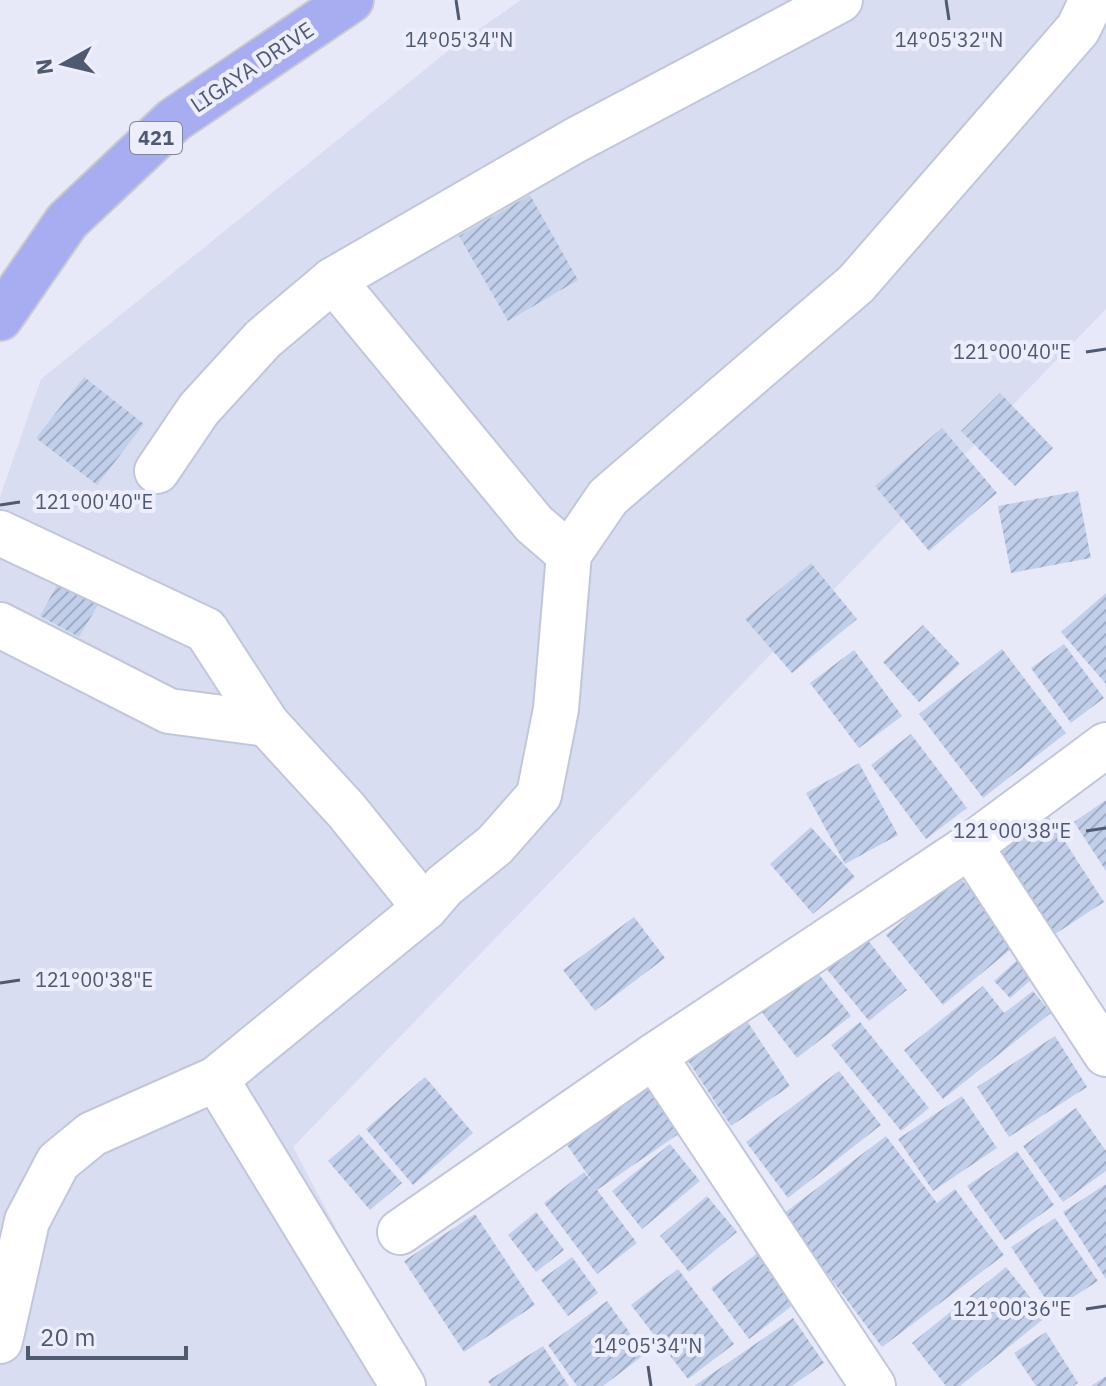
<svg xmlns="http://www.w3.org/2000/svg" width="1106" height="1386" viewBox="0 0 1106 1386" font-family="'IBM Plex Sans',sans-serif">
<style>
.residential{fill:#d9ddf2}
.building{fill:url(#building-hatch)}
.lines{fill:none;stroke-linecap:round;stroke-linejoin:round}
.street-casing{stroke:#c1c7da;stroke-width:48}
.primary-casing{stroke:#c7cad1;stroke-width:48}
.street{stroke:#fff;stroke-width:44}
.primary{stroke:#a7adf0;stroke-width:44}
.ticks{fill:none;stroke:#4f5a70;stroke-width:3}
.labels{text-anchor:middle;stroke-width:8;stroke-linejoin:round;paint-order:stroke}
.shield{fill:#edeefd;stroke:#7e869a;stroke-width:2}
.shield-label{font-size:20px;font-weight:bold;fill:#4f5a70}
.street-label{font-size:22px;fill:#4f5a70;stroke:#edeefd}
.ticks-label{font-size:20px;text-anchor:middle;fill:#4f5a70;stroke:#edeefd;stroke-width:8;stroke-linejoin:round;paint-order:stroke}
</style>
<defs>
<pattern id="building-hatch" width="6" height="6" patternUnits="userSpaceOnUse" patternTransform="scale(2)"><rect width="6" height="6" fill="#c2cfeb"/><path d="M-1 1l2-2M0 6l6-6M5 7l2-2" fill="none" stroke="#a0abc3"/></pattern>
</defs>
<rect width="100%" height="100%" fill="#e7e9f9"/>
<path class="residential" d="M 521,0 L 1106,0 L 1106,309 L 293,1147 L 420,1386 L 0,1386 L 0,497 L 41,379 L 448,51 Z"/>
<g class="building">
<path d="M 530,195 L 578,280 L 508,321 L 459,236 Z"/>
<path d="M 84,377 L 144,424 L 97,485 L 36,438 Z"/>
<path d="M 1000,393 L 1053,448 L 1015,486 L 961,431 Z"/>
<path d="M 942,428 L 997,493 L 929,551 L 875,486 Z"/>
<path d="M 1078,491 L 1091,558 L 1011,573 L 998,506 Z"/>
<path d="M 811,563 L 857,619 L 792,673 L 745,619 Z"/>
<path d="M 58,583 L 98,605 L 79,637 L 40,616 Z"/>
<path d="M 1106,593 L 1106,684 L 1061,632 Z"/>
<path d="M 923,625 L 960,664 L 919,702 L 883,662 Z"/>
<path d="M 1064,644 L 1104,698 L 1071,723 L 1031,668 Z"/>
<path d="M 1002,649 L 1066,733 L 983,798 L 919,714 Z"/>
<path d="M 854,650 L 902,716 L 859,748 L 810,683 Z"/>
<path d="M 911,734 L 967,808 L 926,839 L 871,765 Z"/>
<path d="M 859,763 L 898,835 L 845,864 L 806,793 Z"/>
<path d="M 1106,800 L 1106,871 L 1074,822 Z"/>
<path d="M 1043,808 L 1104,902 L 1049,938 L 988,844 Z"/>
<path d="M 811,827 L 855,877 L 813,914 L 770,864 Z"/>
<path d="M 958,875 L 1016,945 L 943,1005 L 886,935 Z"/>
<path d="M 634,917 L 665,958 L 595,1011 L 563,970 Z"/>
<path d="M 856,925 L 907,990 L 869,1021 L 817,957 Z"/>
<path d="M 1022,956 L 1038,974 L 1010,998 L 994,981 Z"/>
<path d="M 808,960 L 851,1016 L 797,1058 L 754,1002 Z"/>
<path d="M 983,986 L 1004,1013 L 1033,991 L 1051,1013 L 943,1099 L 904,1050 Z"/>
<path d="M 743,1015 L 790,1086 L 731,1126 L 684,1055 Z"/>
<path d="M 860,1022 L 929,1108 L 901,1131 L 831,1045 Z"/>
<path d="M 1055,1036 L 1087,1087 L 1009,1137 L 977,1087 Z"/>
<path d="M 642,1070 L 683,1131 L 597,1190 L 637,1243 L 597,1274 L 544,1203 L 584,1172 L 594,1184 L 556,1129 Z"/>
<path d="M 839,1071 L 881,1125 L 788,1198 L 746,1142 Z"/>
<path d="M 425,1077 L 473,1133 L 413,1185 L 366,1129 Z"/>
<path d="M 962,1096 L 997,1148 L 933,1191 L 898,1139 Z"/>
<path d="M 1076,1108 L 1106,1151 L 1106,1171 L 1063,1202 L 1023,1146 Z"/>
<path d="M 359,1134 L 402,1183 L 370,1210 L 328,1161 Z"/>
<path d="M 886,1136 L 937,1203 L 955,1189 L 1004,1255 L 882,1347 L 783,1214 Z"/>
<path d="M 670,1144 L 700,1181 L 642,1229 L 612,1191 Z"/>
<path d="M 1017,1151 L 1054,1205 L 1005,1240 L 967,1186 Z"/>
<path d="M 1106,1184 L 1106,1279 L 1063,1212 Z"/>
<path d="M 707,1196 L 737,1232 L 689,1272 L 660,1236 Z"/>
<path d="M 536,1212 L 564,1250 L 536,1272 L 508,1235 Z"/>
<path d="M 475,1214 L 535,1305 L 464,1352 L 404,1261 Z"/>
<path d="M 1055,1218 L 1098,1281 L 1053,1310 L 1011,1247 Z"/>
<path d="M 759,1252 L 797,1302 L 749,1339 L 711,1288 Z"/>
<path d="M 572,1257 L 598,1293 L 568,1316 L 541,1280 Z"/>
<path d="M 1006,1267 L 1046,1317 L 960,1386 L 946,1386 L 912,1343 Z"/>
<path d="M 678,1269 L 734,1344 L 688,1379 L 631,1305 Z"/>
<path d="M 607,1301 L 645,1354 L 603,1386 L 577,1386 L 548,1345 Z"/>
<path d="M 793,1318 L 824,1363 L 792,1386 L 694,1386 Z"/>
<path d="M 1046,1332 L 1078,1383 L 1073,1386 L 1036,1386 L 1014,1353 Z"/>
<path d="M 543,1346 L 569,1386 L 491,1386 L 488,1381 Z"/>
<path d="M 1106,1376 L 1106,1386 L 1091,1386 Z"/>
</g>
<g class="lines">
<g class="street-casing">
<g id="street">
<path d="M 333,280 L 534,524 L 569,554"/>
<path d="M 157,471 L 199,409 L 263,339 L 333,280 L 574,141 L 840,0"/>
<path d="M 0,533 L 206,630 L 267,724 L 346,810 L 425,908"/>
<path d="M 0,625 L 169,711 L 267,724"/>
<path d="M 970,846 L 1106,1054"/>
<path d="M 654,1056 L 873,1386"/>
<path d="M 216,1079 L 403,1386"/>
<path d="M 400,1232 L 654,1056 L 970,846 L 1106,745"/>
<path d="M 0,1341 L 27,1221 L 58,1162 L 92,1134 L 216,1079 L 425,908 L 444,886 L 495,845 L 539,795 L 556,709 L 569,554 L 608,497 L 856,284 L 1078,29 L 1092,0"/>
</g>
</g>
<g class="primary-casing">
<path id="primary" d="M 0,318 L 67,221 L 174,120 L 351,0"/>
</g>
<use href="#street" class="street"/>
<use href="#primary" class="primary"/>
</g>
<path class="ticks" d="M 456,0 L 459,20M 946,0 L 949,20M 1086,352 L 1106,349M 0,505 L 20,502M 1086,831 L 1106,828M 0,983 L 20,980M 1086,1309 L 1106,1306M 648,1366 L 651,1386"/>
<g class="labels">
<rect class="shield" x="130" y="122" width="52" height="32" rx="6"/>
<g class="shield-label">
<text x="156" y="145">421</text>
</g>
<g class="street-label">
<text transform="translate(252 67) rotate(-34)" y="8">LIGAYA DRIVE</text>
</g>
</g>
<g class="ticks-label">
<text x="459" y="47">14°05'34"N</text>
<text x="949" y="47">14°05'32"N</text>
<text x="1012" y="359">121°00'40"E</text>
<text x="94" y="509">121°00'40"E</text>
<text x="1012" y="838">121°00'38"E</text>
<text x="94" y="987">121°00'38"E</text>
<text x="1012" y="1316">121°00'36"E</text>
<text x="648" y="1353">14°05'34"N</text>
</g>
<g transform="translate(64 64) rotate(262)" stroke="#edeefd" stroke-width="6" paint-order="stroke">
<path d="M0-6L14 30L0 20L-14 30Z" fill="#4f5a70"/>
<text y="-12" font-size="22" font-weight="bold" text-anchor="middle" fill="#4f5a70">N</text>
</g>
<path d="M28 1346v12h158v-12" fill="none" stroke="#4f5a70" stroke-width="4"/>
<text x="40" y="1346" font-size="24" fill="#4f5a70" stroke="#edeefd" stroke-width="6" paint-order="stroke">20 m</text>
</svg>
